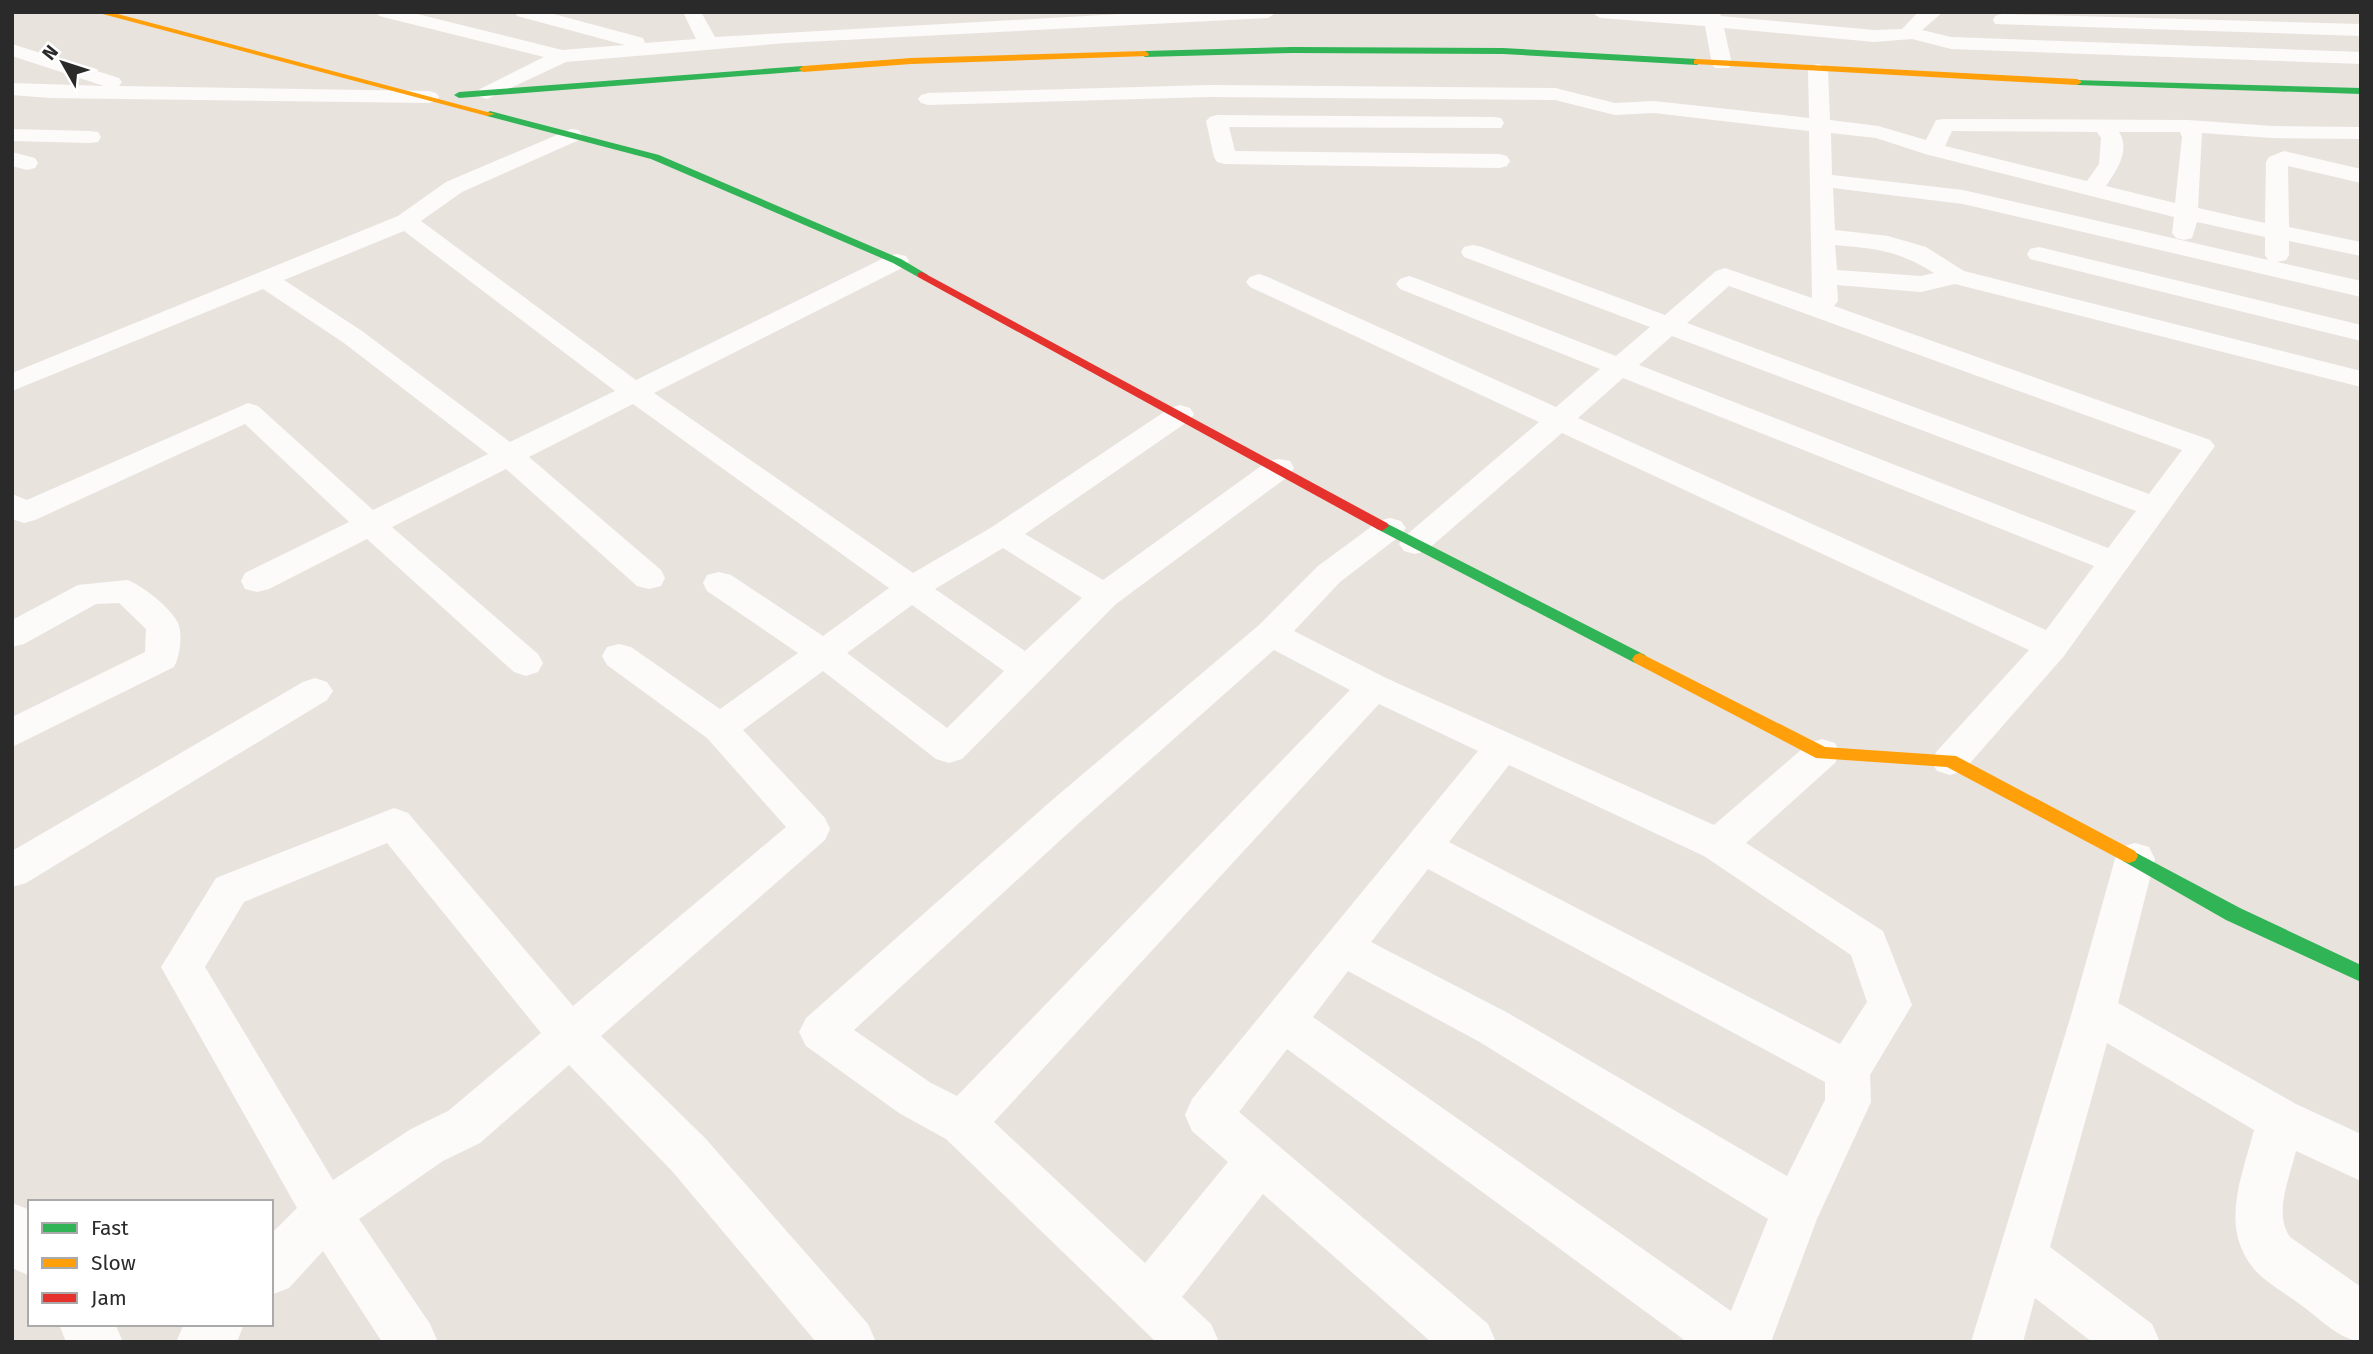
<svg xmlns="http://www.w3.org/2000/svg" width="2373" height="1354" viewBox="0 0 2373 1354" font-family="'Fira Sans',sans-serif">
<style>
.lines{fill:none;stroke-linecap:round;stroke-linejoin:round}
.street{fill:#fcfbfa;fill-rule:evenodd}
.fast{fill:#30b455;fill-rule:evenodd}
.slow{fill:#ff9f0a;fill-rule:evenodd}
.jam{fill:#e5322d;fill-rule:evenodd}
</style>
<rect width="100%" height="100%" fill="#e9e3de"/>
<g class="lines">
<g class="street">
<path d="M 377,12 L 409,12 L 562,50 L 625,45 L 517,16 L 515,12 L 546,12 L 643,38 L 645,43 L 696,39 L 683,12 L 701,12 L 715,37 L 1156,12 L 1277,12 L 1268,18 L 786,43 L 566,62 L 487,99 L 480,97 L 477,93 L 480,89 L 544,57 L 379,16 Z"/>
<path d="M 1591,12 L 1702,14 L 1701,12 L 1719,12 L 1721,16 L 1874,30 L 1902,29 L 1918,12 L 1943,12 L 1922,30 L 1951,37 L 2361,52 L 2361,64 L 1951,49 L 1912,39 L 1874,42 L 1724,28 L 1732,64 L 1729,68 L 1715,68 L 1712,64 L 1705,26 L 1600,18 Z"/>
<path d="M 2002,14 L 2361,24 L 2361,36 L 1995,24 L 1993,20 L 1995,16 Z"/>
<path d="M 12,44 L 119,78 L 122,82 L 119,86 L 429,91 L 436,93 L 439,97 L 436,101 L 429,103 L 50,98 L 12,95 L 12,83 L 104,86 L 12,56 Z"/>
<path d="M 1818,64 L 1825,66 L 1828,70 L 1830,120 L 1878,126 L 1926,140 L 1936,120 L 1944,119 L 2188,120 L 2272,126 L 2361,127 L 2361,139 L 2272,138 L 2202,133 L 2198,208 L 2265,223 L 2266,162 L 2269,157 L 2284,151 L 2361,169 L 2361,183 L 2288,166 L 2289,227 L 2361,242 L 2361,256 L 2289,241 L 2289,255 L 2286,260 L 2277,262 L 2361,281 L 2361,297 L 1963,204 L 1833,188 L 1835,230 L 1888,236 L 1926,247 L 1964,271 L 2361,371 L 2361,387 L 1955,284 L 1921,292 L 1837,285 L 1838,301 L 1834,306 L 2210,440 L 2215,446 L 2064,656 L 1963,771 L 1950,775 L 1937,771 L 1931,761 L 1937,751 L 2029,650 L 1562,433 L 1426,551 L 1415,554 L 1404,551 L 1399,544 L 1404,537 L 1539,422 L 1250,287 L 1246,282 L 1250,277 L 1259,274 L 1268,277 L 1556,407 L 1600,369 L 1400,289 L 1396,284 L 1400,279 L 1409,276 L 1418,279 L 1616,356 L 1650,327 L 1464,257 L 1461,252 L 1464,247 L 1473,245 L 1482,247 L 1665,315 L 1716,271 L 1725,268 L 1812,298 L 1809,131 L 1654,113 L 1615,115 L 1555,100 L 1209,97 L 928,105 L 921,103 L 918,99 L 921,95 L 928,93 L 1209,85 L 1555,88 L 1615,103 L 1654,101 L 1809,118 L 1808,70 L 1811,66 ZM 1952,131 L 2097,132 L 2101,138 L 2099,164 L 2087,181 L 1945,146 ZM 2119,132 L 2180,132 L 2182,137 L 2175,203 L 2106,186 C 2116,171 2131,150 2119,132 ZM 1831,133 L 1876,138 L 1925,154 L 2174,217 L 2172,233 L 2176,238 L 2184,240 L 2192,238 L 2197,222 L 2265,237 L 2265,255 L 2268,260 L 1963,190 L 1832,175 ZM 1835,245 C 1877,249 1897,250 1934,273 L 1921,276 L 1837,270 ZM 1729,286 L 2182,450 L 2149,494 L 1687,323 ZM 1672,336 L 2136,511 L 2108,548 L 1639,365 ZM 1623,378 L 2094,566 L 2046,630 L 1578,418 Z"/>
<path d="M 1217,115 L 1493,117 L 1501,118 L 1504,123 L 1501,128 L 1229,127 L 1235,151 L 1499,154 L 1507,156 L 1510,161 L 1507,166 L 1499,168 L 1225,164 L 1217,162 L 1214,157 L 1206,121 L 1210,117 Z"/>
<path d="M 12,129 L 90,131 L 98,132 L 101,137 L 98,142 L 90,143 L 12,141 Z"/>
<path d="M 571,129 L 579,130 L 582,135 L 579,140 L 462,192 L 421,221 L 636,380 L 888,256 L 897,254 L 906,256 L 909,261 L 906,266 L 654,393 L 913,573 L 992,527 L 1170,408 L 1180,405 L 1190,408 L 1194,414 L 1190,420 L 1025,534 L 1103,580 L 1268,461 L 1279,459 L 1290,461 L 1294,468 L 1290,475 L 1116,604 L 962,759 L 949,763 L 936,759 L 823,671 L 743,730 L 825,818 L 830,829 L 825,840 L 601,1036 L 706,1139 L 868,1324 L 876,1342 L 816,1342 L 672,1171 L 569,1065 L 480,1143 L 443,1161 L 359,1219 L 430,1324 L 438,1342 L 382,1342 L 323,1251 L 289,1288 L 271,1295 L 271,1234 L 297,1208 L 161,967 L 216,878 L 394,808 L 408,813 L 573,1006 L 786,827 L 707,738 L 607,665 L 602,656 L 607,647 L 619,644 L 631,647 L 720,709 L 798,653 L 707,591 L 703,583 L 707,575 L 719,572 L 731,575 L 823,636 L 889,588 L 633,404 L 529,457 L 661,570 L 665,578 L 661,586 L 649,589 L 637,586 L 506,469 L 392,527 L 538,654 L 543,663 L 538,672 L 526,676 L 514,672 L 367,539 L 269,589 L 257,592 L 245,589 L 241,581 L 245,573 L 349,522 L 245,424 L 35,520 L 24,523 L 12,519 L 12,494 L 27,500 L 248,403 L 258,406 L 373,510 L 488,454 L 344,343 L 263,289 L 12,391 L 12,373 L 398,216 L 446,182 ZM 404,231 L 615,391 L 510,442 L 362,331 L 284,280 ZM 1003,548 L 1082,598 L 1025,651 L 935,589 ZM 912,605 L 1004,671 L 947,728 L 847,653 ZM 387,843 L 541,1033 L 448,1111 L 411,1129 L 333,1180 L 205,967 L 244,902 Z"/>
<path d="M 12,152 L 35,158 L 38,163 L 35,168 L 27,170 L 12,166 Z"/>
<path d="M 2039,247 L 2361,325 L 2361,341 L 2030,259 L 2027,254 L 2030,249 Z"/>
<path d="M 1390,518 L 1401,521 L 1406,528 L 1401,535 L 1340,582 L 1294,631 L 1386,678 L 1714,825 L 1809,743 L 1822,739 L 1835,743 L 1840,753 L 1835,763 L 1746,843 L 1883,931 L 1912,1005 L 1870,1075 L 1871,1102 L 1817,1219 L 1771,1342 L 1687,1342 L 1287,1049 L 1239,1112 L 1488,1324 L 1496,1342 L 1431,1342 L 1263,1194 L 1182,1297 L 1211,1324 L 1219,1342 L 1156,1342 L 946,1139 L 899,1113 L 806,1046 L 799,1032 L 806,1018 L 1051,801 L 1259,625 L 1318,566 L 1379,521 ZM 1274,650 L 1350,690 L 957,1096 L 931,1083 L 854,1030 L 1079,823 ZM 1379,704 L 1478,751 L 1192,1099 L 1185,1115 L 1192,1131 L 1228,1162 L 1145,1263 L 994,1122 ZM 1509,765 L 1704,856 L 1851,955 L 1867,1002 L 1840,1044 L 1449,842 ZM 1428,869 L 1825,1082 L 1825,1100 L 1787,1176 L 1508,1013 L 1371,942 ZM 1348,971 L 1478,1041 L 1768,1219 L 1731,1311 L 1313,1017 Z"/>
<path d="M 127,580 C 141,584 172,609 178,623 C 183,635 180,656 174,667 L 12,747 L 12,717 L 145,652 L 146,629 L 119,603 L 96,604 L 24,644 L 12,647 L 12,620 L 78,585 Z"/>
<path d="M 315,678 L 327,682 L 333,691 L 327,700 L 26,883 L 12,887 L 12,851 L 303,682 Z"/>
<path d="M 2135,843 L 2149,847 L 2155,859 L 2118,1003 L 2296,1104 L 2361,1134 L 2361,1181 L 2296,1151 C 2290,1177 2273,1213 2290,1237 L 2361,1287 L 2361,1342 C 2339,1339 2319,1318 2301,1305 C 2287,1294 2266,1283 2254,1269 C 2219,1227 2242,1177 2254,1130 L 2107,1043 L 2050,1247 L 2152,1324 L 2160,1342 L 2092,1342 L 2035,1298 L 2023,1342 L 1971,1342 L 2072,1012 L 2115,859 L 2121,847 Z"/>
<path d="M 12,1203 L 30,1210 L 30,1276 L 12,1268 Z"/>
<path d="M 59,1324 L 115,1324 L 123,1342 L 66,1342 Z"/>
<path d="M 184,1324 L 244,1324 L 237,1342 L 176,1342 Z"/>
</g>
<g class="fast">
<path d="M 1292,47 L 1503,48 L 1697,59 L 1701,62 L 1697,65 L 1503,54 L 1292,53 L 1145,57 L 1141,54 L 1145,51 Z"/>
<path d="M 803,66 L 807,69 L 806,71 L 459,98 L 454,95 L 459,92 Z"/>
<path d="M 2074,80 L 2361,88 L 2361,94 L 2077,85 L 2074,84 Z"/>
<path d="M 490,111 L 659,155 L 901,259 L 928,275 L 918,277 L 893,263 L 651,159 L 487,116 L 485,114 Z"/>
<path d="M 1382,521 L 1645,655 L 1648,659 L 1645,663 L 1635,663 L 1377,529 L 1375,526 Z"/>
<path d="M 2129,849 L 2240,908 L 2361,965 L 2361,982 L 2226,920 L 2123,861 L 2120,856 L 2123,851 Z"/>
</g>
<g class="slow">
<path d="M 95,12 L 110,12 L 495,114 L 487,116 Z"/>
<path d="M 1145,51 L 1149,54 L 1148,56 L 911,64 L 803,72 L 799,69 L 803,66 L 911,58 Z"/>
<path d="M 1697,59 L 2077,79 L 2082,82 L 2077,85 L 1694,64 L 1694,60 Z"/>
<path d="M 1640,653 L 1825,747 L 1956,756 L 2135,851 L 2138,856 L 2135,861 L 2129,863 L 2123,861 L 1947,767 L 1816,758 L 1635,663 L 1632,659 L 1635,655 Z"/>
</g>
<path class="jam" d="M 922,272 L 1387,523 L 1389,526 L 1382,531 L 1377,529 L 918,277 L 918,273 Z"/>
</g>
<rect width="2373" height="1354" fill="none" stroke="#2a2a2a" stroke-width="28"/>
<rect x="28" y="1200" width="245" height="126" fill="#ffffff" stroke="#aaaaaa" stroke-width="2"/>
<rect x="42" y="1223" width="35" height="10" fill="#30b455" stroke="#aaaaaa" stroke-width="2"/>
<text x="91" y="1235" font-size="21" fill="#2a2a2a">Fast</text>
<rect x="42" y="1258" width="35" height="10" fill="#ff9f0a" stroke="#aaaaaa" stroke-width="2"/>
<text x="91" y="1270" font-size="21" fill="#2a2a2a">Slow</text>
<rect x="42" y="1293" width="35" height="10" fill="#e5322d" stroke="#aaaaaa" stroke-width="2"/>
<text x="91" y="1305" font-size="21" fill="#2a2a2a">Jam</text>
<g transform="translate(63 63) rotate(309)" stroke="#ffffff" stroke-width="5" paint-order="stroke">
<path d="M0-5L12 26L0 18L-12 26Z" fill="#2a2a2a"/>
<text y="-10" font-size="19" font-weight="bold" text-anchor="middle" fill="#2a2a2a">N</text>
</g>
</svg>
